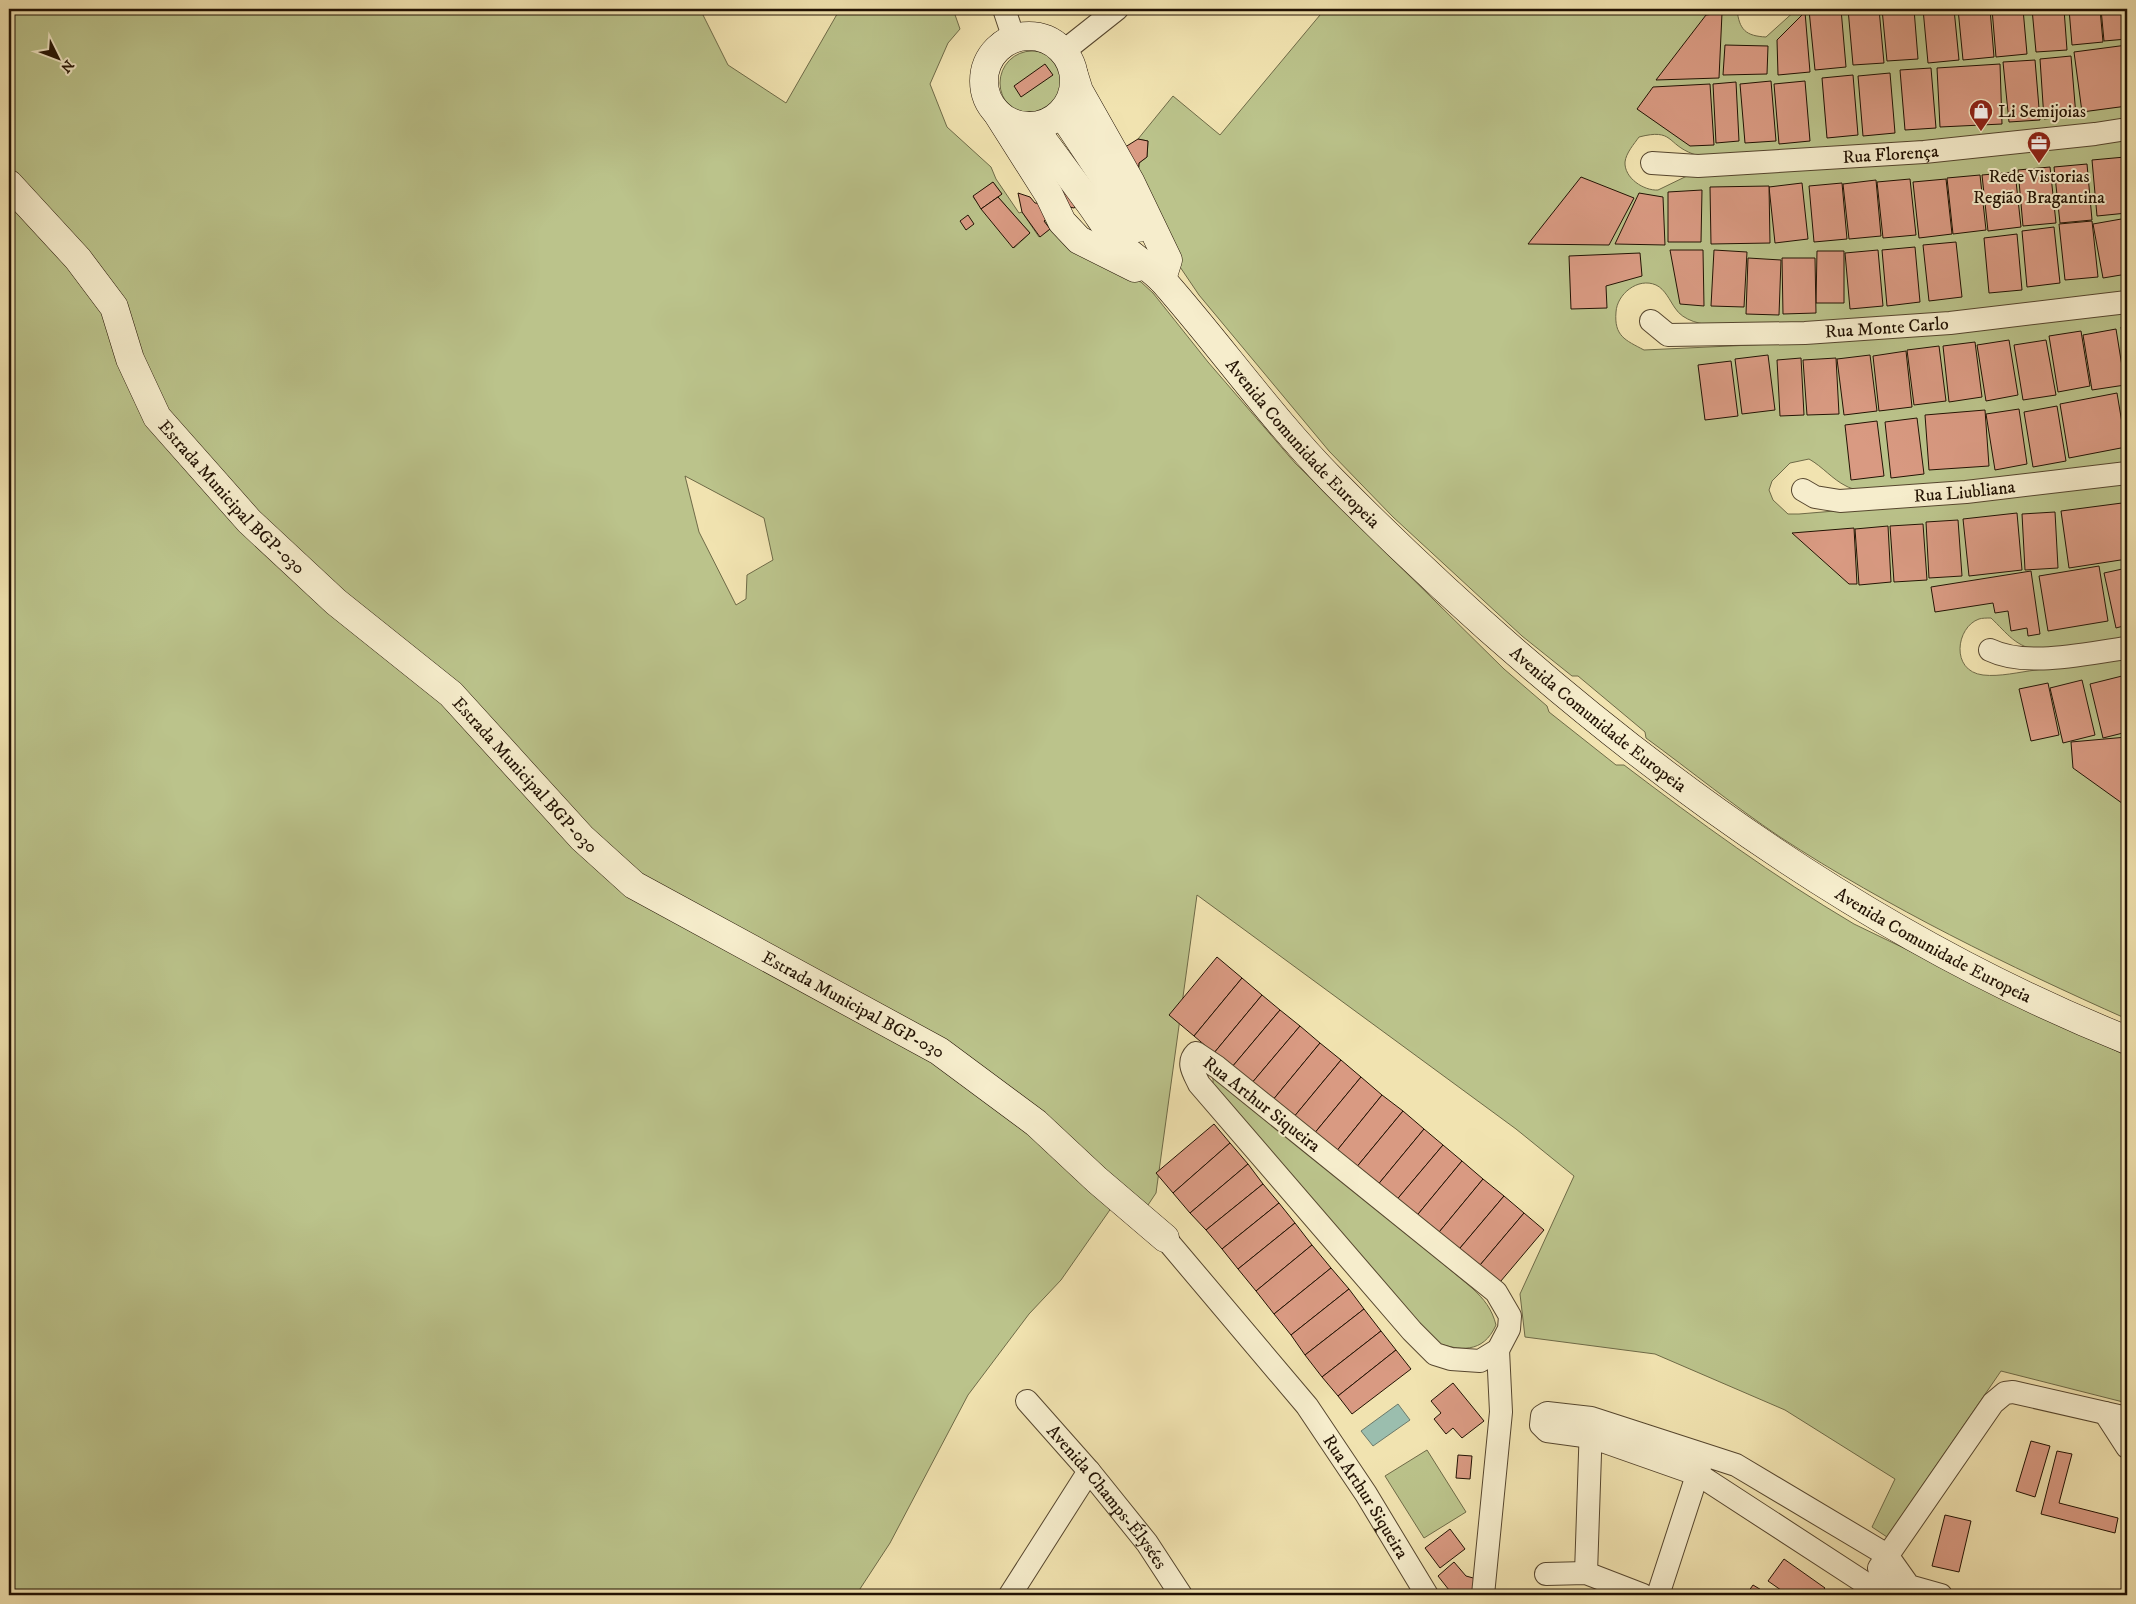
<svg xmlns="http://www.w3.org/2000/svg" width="2136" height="1604" viewBox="0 0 2136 1604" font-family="'IM FELL DW Pica',serif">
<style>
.green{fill:#bbc38b;stroke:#6e6a47;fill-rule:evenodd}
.water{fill:#9bbeae;stroke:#6b796a}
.building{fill:#d99a82;stroke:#221203}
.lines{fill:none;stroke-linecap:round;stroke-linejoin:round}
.street-casing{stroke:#56462e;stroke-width:24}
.secondary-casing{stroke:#221203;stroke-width:29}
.street{stroke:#f6edcc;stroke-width:22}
.secondary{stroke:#f6edcc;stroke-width:28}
.labels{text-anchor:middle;stroke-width:4;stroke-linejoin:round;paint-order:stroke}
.poi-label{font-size:18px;fill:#221203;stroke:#f6edcc;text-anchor:start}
.street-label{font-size:18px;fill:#221203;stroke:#f6edcc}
</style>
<rect width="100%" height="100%" fill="#f1e3b0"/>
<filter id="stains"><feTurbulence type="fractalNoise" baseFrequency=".004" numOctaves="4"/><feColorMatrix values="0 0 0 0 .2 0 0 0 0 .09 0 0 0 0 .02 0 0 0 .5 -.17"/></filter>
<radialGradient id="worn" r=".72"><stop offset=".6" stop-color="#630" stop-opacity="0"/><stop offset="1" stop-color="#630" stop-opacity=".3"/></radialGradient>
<g class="green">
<path d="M 9,9 L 700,9 L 728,65 L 786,103 L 840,9 L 953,9 L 960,29 L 948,43 L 930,84 L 947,127 L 991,167 L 996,179 L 1019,213 L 1022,212 L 1039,237 L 1050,229 L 1044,221 L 1049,217 L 1113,266 L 1141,282 L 1153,293 L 1208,362 L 1295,463 L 1504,669 L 1547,706 L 1549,712 L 1616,765 L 1624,765 C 1699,822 1773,876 1854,924 L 2127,1056 L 2127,1403 L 2001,1371 L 1887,1537 L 1872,1527 L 1895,1479 L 1785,1410 L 1655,1354 L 1525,1337 L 1520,1294 L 1574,1176 L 1516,1129 L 1197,895 L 1156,1193 L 1136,1223 L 1114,1204 L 1061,1280 L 1029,1314 L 968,1395 L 890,1543 L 856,1595 L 9,1595 ZM 993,182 L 1002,194 L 998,197 L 1030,233 L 1014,248 L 973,197 ZM 685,476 L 764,518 L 773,560 L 747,575 L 746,599 L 736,605 L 699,532 Z"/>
<path d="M 1325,9 L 1737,9 C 1739,30 1746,36 1766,37 L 1797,9 L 2127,9 L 2127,120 L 2044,131 L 1712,158 C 1706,157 1699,156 1693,154 C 1666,144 1674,128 1639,137 C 1634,144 1626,153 1625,162 C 1624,178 1644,191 1658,190 L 1689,175 L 2127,139 L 2127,292 C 2044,302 1962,312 1879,319 C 1849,321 1818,325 1788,326 C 1764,327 1740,325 1716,325 C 1702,325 1683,321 1675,308 C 1670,301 1665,289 1656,285 C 1638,277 1617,294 1616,312 C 1614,336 1625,340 1644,350 L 1795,343 L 2127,311 L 2127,465 L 1870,492 C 1862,490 1853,490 1846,486 C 1832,479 1823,467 1809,459 L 1790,463 L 1772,481 L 1769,490 L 1773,500 L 1788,514 L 1799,514 L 2001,497 L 2127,483 L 2127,638 L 2040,650 C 2016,648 2007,633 1991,618 C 1987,618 1982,618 1979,619 C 1956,627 1950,671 1983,675 C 2000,677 2019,672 2036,670 C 2066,665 2097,661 2127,656 L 2127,1019 C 2008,966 1889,908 1780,837 C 1734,806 1691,771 1646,738 L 1645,732 L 1578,676 L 1572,676 L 1522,636 L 1393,517 L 1329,451 L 1199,295 L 1176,261 L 1138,177 L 1139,163 L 1147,157 L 1148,141 L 1138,139 L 1173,96 L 1220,135 Z"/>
<circle cx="1032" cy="83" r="32"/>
<path d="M 1213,1078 L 1221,1078 L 1472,1288 C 1484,1299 1492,1309 1496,1325 C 1483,1354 1460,1351 1434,1342 L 1213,1083 Z"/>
<path d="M 1427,1450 L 1466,1512 L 1424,1538 L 1385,1476 Z"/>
</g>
<path class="water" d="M 1398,1404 L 1410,1420 L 1373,1446 L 1361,1431 Z"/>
<g class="building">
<path d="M 1841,9 L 1846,67 L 1815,70 L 1809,10 Z"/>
<path d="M 1848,9 L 1879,9 L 1884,63 L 1853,65 Z"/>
<path d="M 1882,9 L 1914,9 L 1918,59 L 1887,61 Z"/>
<path d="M 1923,9 L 1954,9 L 1959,60 L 1928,63 Z"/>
<path d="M 1958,9 L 1990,9 L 1994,57 L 1963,60 Z"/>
<path d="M 1992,9 L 2023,9 L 2027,54 L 1996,57 Z"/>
<path d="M 2032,9 L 2064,9 L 2067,50 L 2036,52 Z"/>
<path d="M 2069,9 L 2100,9 L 2103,42 L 2072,45 Z"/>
<path d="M 2101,9 L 2127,9 L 2127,39 L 2104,41 Z"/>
<path d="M 1805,12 L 1810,72 L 1778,75 L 1777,40 Z"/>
<path d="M 1722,13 L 1719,78 L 1656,80 L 1706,15 Z"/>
<path d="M 1725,45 L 1768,46 L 1767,74 L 1723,75 Z"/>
<path d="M 2127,45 L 2127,106 L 2082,112 L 2074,52 Z"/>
<path d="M 2071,56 L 2076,116 L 2044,119 L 2040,59 Z"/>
<path d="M 2035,60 L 2040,120 L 2009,122 L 2003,62 Z"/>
<path d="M 1045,64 L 1053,75 L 1021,97 L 1014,86 Z"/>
<path d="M 2000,64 L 2002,124 L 1940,127 L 1937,68 Z"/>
<path d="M 1931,68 L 1936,128 L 1905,130 L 1900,70 Z"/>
<path d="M 1890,73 L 1895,133 L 1863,136 L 1858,76 Z"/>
<path d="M 1853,75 L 1858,135 L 1827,138 L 1822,78 Z"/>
<path d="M 1771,81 L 1776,141 L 1745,143 L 1740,84 Z"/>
<path d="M 1805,81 L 1810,141 L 1779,144 L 1774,84 Z"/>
<path d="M 1736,82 L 1739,141 L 1716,143 L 1713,84 Z"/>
<path d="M 1710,84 L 1714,145 L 1690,146 L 1637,109 L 1653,87 Z"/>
<path d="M 1138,139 L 1148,141 L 1147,157 L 1139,163 L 1138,177 L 1081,203 L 1074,208 L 1056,204 L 1058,189 Z"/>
<path d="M 2125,157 L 2127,213 L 2097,216 L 2092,160 Z"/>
<path d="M 2087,164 L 2092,220 L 2060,223 L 2054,167 Z"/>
<path d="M 2050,167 L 2056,223 L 2023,226 L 2018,170 Z"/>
<path d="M 2015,172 L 2021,227 L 1988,231 L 1982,175 Z"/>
<path d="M 1980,175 L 1986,230 L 1953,234 L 1947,178 Z"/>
<path d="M 1581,177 L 1634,198 L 1609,245 L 1528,244 Z"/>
<path d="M 1910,179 L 1916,235 L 1883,238 L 1877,182 Z"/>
<path d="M 1946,179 L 1952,234 L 1919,238 L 1913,182 Z"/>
<path d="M 1876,180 L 1881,236 L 1849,239 L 1843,184 Z"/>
<path d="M 993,182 L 1002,194 L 981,209 L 973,196 Z"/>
<path d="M 1802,183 L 1808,239 L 1775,243 L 1769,187 Z"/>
<path d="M 1842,183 L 1847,239 L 1814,242 L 1809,186 Z"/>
<path d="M 1769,186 L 1770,243 L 1711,244 L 1710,187 Z"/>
<path d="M 1702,190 L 1701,242 L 1668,242 L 1668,192 Z"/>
<path d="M 1018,193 L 1030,197 L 1035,203 L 1046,204 L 1053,214 L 1044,221 L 1050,229 L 1040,237 L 1022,212 Z"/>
<path d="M 1639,193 L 1663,197 L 1665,245 L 1615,244 Z"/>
<path d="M 998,197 L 1030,233 L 1013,248 L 981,209 Z"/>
<path d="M 968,215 L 974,224 L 966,230 L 960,221 Z"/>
<path d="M 2127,218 L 2127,274 L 2103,278 L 2093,224 Z"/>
<path d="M 2092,221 L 2098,277 L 2065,280 L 2059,224 Z"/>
<path d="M 2054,227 L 2060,283 L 2027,287 L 2022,231 Z"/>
<path d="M 2017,234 L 2022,290 L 1989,293 L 1984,238 Z"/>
<path d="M 1956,242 L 1962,297 L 1929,301 L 1923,245 Z"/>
<path d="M 1915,247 L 1920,302 L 1887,306 L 1882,250 Z"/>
<path d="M 1670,250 L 1703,250 L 1704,306 L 1680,304 Z"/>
<path d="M 1714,250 L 1747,252 L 1744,307 L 1711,306 Z"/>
<path d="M 1878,250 L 1883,306 L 1850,309 L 1845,253 Z"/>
<path d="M 1817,251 L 1844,251 L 1844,303 L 1816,303 Z"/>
<path d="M 1640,253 L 1642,276 L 1606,286 L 1607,308 L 1571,309 L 1569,256 Z"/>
<path d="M 1748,258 L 1781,260 L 1779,315 L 1746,314 Z"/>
<path d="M 1782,258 L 1815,258 L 1816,313 L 1783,314 Z"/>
<path d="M 2127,326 L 2127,369 L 2121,327 Z"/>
<path d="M 2116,329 L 2125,385 L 2092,390 L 2083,335 Z"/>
<path d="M 2081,331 L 2090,386 L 2058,392 L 2049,336 Z"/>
<path d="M 2009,340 L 2018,395 L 1986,401 L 1977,345 Z"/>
<path d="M 2046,340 L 2056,395 L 2023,400 L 2014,345 Z"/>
<path d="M 1975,342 L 1982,397 L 1949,402 L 1943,346 Z"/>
<path d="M 1939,346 L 1946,401 L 1914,405 L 1907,350 Z"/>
<path d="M 1906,351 L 1912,407 L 1879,411 L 1873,356 Z"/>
<path d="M 1768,355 L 1775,410 L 1742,414 L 1735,359 Z"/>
<path d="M 1870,355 L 1877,411 L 1844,415 L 1837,359 Z"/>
<path d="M 1801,358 L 1804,415 L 1780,416 L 1777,360 Z"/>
<path d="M 1836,358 L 1839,414 L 1807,415 L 1803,360 Z"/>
<path d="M 1731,361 L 1738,416 L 1705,420 L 1698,365 Z"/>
<path d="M 2117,393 L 2126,447 L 2069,458 L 2060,404 Z"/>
<path d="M 2057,406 L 2066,461 L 2033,467 L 2024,412 Z"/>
<path d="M 2019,409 L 2027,464 L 1995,470 L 1986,414 Z"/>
<path d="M 1985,410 L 1989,466 L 1929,470 L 1925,415 Z"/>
<path d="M 1917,418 L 1924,474 L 1891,478 L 1885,422 Z"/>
<path d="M 1877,421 L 1884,476 L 1851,480 L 1845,425 Z"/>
<path d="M 2122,503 L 2127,537 L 2127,559 L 2069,568 L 2061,511 Z"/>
<path d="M 2055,512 L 2058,568 L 2025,570 L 2022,514 Z"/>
<path d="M 2017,513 L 2022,570 L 1969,576 L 1963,519 Z"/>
<path d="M 1958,520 L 1962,576 L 1929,578 L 1926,522 Z"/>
<path d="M 1923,524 L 1927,580 L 1894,582 L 1890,526 Z"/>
<path d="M 1888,526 L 1891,582 L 1859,585 L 1855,529 Z"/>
<path d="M 1854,528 L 1857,584 L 1849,584 L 1792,533 Z"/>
<path d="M 2099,566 L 2108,621 L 2048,631 L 2039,576 Z"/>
<path d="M 2127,568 L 2127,625 L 2116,628 L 2104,573 Z"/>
<path d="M 2031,571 L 2040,634 L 2028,636 L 2027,628 L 2011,631 L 2008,611 L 1995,613 L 1993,603 L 1935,612 L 1931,587 Z"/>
<path d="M 2122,676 L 2127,697 L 2127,732 L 2103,738 L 2090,684 Z"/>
<path d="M 2082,680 L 2095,735 L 2063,743 L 2050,688 Z"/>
<path d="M 2048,683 L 2059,735 L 2031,741 L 2019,689 Z"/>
<path d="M 2127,737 L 2127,806 L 2126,806 L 2073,768 L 2071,742 Z"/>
<path d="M 1217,957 L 1242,978 L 1194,1036 L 1169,1015 Z"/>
<path d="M 1242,978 L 1262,995 L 1214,1053 L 1194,1036 Z"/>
<path d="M 1262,995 L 1280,1010 L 1232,1067 L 1214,1053 Z"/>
<path d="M 1280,1010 L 1300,1026 L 1251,1084 L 1232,1067 Z"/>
<path d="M 1300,1026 L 1320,1043 L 1272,1101 L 1251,1084 Z"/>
<path d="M 1320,1043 L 1341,1060 L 1293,1118 L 1272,1101 Z"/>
<path d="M 1341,1060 L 1361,1077 L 1313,1135 L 1293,1118 Z"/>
<path d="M 1361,1077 L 1382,1095 L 1335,1153 L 1313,1135 Z"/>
<path d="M 1382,1095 L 1403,1111 L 1355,1169 L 1335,1153 Z"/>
<path d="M 1403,1111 L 1424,1129 L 1376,1187 L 1355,1169 Z"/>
<path d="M 1214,1124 L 1230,1143 L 1173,1193 L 1156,1173 Z"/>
<path d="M 1424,1129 L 1443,1145 L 1394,1203 L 1376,1187 Z"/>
<path d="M 1230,1143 L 1248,1164 L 1190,1213 L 1173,1193 Z"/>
<path d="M 1443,1145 L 1462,1161 L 1414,1219 L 1394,1203 Z"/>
<path d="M 1462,1161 L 1483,1179 L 1435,1237 L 1414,1219 Z"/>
<path d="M 1248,1164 L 1263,1184 L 1206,1230 L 1190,1213 Z"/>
<path d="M 1483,1179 L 1504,1196 L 1455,1254 L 1435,1237 Z"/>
<path d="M 1263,1184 L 1279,1203 L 1222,1249 L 1206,1230 Z"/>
<path d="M 1504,1196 L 1524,1213 L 1475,1271 L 1455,1254 Z"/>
<path d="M 1279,1203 L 1295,1223 L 1238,1269 L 1222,1249 Z"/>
<path d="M 1524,1213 L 1544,1230 L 1495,1288 L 1475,1271 Z"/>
<path d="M 1295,1223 L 1312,1245 L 1256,1291 L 1238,1269 Z"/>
<path d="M 1312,1245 L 1331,1268 L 1274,1314 L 1256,1291 Z"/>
<path d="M 1331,1268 L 1349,1289 L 1291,1335 L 1274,1314 Z"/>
<path d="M 1349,1289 L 1364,1309 L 1305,1355 L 1291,1335 Z"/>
<path d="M 1364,1309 L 1381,1331 L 1322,1377 L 1305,1355 Z"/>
<path d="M 1381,1331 L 1396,1350 L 1338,1396 L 1322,1377 Z"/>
<path d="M 1396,1350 L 1411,1369 L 1352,1414 L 1338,1396 Z"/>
<path d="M 1453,1383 L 1484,1421 L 1462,1438 L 1453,1428 L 1446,1434 L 1434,1419 L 1441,1413 L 1431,1401 Z"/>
<path d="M 2031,1441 L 2050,1446 L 2035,1497 L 2016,1491 Z"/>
<path d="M 2057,1451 L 2072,1454 L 2059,1503 L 2118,1518 L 2115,1533 L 2041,1514 Z"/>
<path d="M 1458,1455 L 1472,1456 L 1470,1479 L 1456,1478 Z"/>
<path d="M 1945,1515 L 1971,1521 L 1959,1572 L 1932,1566 Z"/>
<path d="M 1450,1529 L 1465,1549 L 1440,1568 L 1425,1548 Z"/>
<path d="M 1784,1559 L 1825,1588 L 1819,1595 L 1788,1595 L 1768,1581 Z"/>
<path d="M 1454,1562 L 1466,1576 L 1484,1581 L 1480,1595 L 1470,1595 L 1449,1590 L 1438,1576 Z"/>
<path d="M 1753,1585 L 1763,1591 L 1760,1595 L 1746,1595 Z"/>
</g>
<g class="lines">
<g class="street-casing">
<g id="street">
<path d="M 1004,9 L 1014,39"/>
<path d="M 1064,51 L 1117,9"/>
<path id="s1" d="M 1652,163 L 1698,166 L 1924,152 L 2095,134 L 2127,129"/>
<path id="s2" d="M 1651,321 L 1668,335 L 1805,333 L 1950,323 L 2127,302"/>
<path id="s3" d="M 1803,490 L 1815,497 L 1840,501 L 1966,492 L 2127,473"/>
<path d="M 1990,650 C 2027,668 2087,653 2127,648"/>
<path d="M 1196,1053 L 1217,1067 L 1496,1292 L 1510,1316 L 1509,1329 L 1498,1350 L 1480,1361 L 1451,1359 L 1435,1354 L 1412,1331 L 1199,1084 C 1194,1073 1186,1063 1196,1053 Z"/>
<path id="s4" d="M 1165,1238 L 1307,1406 L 1366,1494 L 1427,1595"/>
<path id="s5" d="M 1027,1401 L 1089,1471 L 1147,1543 L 1181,1595"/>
<path d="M 2105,1413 L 2127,1447"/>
<path d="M 1879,1568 L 1993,1403 L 2005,1393 L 2013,1392 L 2127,1418"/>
<path d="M 1586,1573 L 1591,1424"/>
<path d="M 1546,1574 L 1586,1573 L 1643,1595"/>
<path d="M 1909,1586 L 1887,1555 L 1736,1465 L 1591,1418 L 1547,1413 L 1542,1416 L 1541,1425 L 1547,1431 L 1591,1437 L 1699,1475 L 1868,1585 L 1909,1586 L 1941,1595"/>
<path d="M 1010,1595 L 1089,1471"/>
<path d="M 1483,1595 L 1501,1412 L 1498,1350"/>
<path d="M 1658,1595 L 1702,1460"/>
</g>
</g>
<g class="secondary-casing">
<g id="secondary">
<circle cx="1029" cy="81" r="45"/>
<path d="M 1074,75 L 1079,91 L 1131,183 L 1168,260 L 1162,279"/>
<path d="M 997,113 L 1049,195 L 1062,222 L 1079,240 L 1135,268"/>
<path d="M 1062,114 L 1138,228"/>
<path id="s6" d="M 1030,126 L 1040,136 C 1057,159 1074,182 1091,205 C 1101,219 1110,234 1121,246 C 1135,259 1153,269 1165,283 C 1222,348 1272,419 1333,481 C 1559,709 1827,920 2127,1040"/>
<path id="s7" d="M 9,184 L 78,259 L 114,307 L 130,359 L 157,417 L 249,521 L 336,602 L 451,694 L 582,838 L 634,885 L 939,1051 L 1036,1123 L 1097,1180 L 1165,1238"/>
</g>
</g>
<use href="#street" class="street"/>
<use href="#secondary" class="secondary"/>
</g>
<defs>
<g id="shop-pin" transform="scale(1.25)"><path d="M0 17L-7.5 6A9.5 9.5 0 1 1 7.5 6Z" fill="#8f2418" stroke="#f6edcc"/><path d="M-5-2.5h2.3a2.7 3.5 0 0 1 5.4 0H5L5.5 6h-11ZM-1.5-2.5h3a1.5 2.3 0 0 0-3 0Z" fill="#fff"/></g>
<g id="office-pin" transform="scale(1.25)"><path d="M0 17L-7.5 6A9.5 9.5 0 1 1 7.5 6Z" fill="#8f2418" stroke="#f6edcc"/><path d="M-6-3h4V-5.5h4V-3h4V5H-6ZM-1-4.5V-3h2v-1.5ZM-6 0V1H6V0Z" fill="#fff"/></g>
</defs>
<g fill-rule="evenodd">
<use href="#shop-pin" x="1981" y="111"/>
<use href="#office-pin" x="2039" y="143"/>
</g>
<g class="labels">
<g class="poi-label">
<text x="1998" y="117">Li Semijoias</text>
<text x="2039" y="182" text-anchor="middle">Rede Vistorias<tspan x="2039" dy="21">Região Bragantina</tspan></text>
</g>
<g class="street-label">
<text dy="6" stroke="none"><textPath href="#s1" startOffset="239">Rua Florença</textPath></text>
<text dy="6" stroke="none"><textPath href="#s2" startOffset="241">Rua Monte Carlo</textPath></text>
<text dy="6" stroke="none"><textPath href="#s6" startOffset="420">Avenida Comunidade Europeia</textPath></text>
<text dy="6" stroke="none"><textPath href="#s3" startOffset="164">Rua Liubliana</textPath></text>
<text dy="6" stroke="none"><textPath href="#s7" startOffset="390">Estrada Municipal BGP-030</textPath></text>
<text dy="6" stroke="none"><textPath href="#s6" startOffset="825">Avenida Comunidade Europeia</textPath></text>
<text dy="6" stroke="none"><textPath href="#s7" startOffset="795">Estrada Municipal BGP-030</textPath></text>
<text dy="6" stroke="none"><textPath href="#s6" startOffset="1230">Avenida Comunidade Europeia</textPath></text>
<text dy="6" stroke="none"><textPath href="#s7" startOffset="1200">Estrada Municipal BGP-030</textPath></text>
<text transform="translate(1262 1104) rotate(38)" y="6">Rua Arthur Siqueira</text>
<text dy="6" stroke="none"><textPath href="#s4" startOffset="328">Rua Arthur Siqueira</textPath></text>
<text dy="6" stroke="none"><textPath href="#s5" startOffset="125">Avenida Champs-Élysées</textPath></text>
</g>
</g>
<rect width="2136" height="1604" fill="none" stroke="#f1e3b0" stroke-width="30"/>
<rect x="10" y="10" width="2116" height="1584" fill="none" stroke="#221203" stroke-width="2.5"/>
<rect x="15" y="15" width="2106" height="1574" fill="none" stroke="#221203"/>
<g transform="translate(58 58) rotate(132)" stroke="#f6edcc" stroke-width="4" paint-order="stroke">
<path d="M0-4L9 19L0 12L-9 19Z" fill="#221203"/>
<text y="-8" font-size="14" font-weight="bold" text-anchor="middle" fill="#221203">N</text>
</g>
<rect width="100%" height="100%" filter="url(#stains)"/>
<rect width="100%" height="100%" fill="url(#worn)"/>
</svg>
